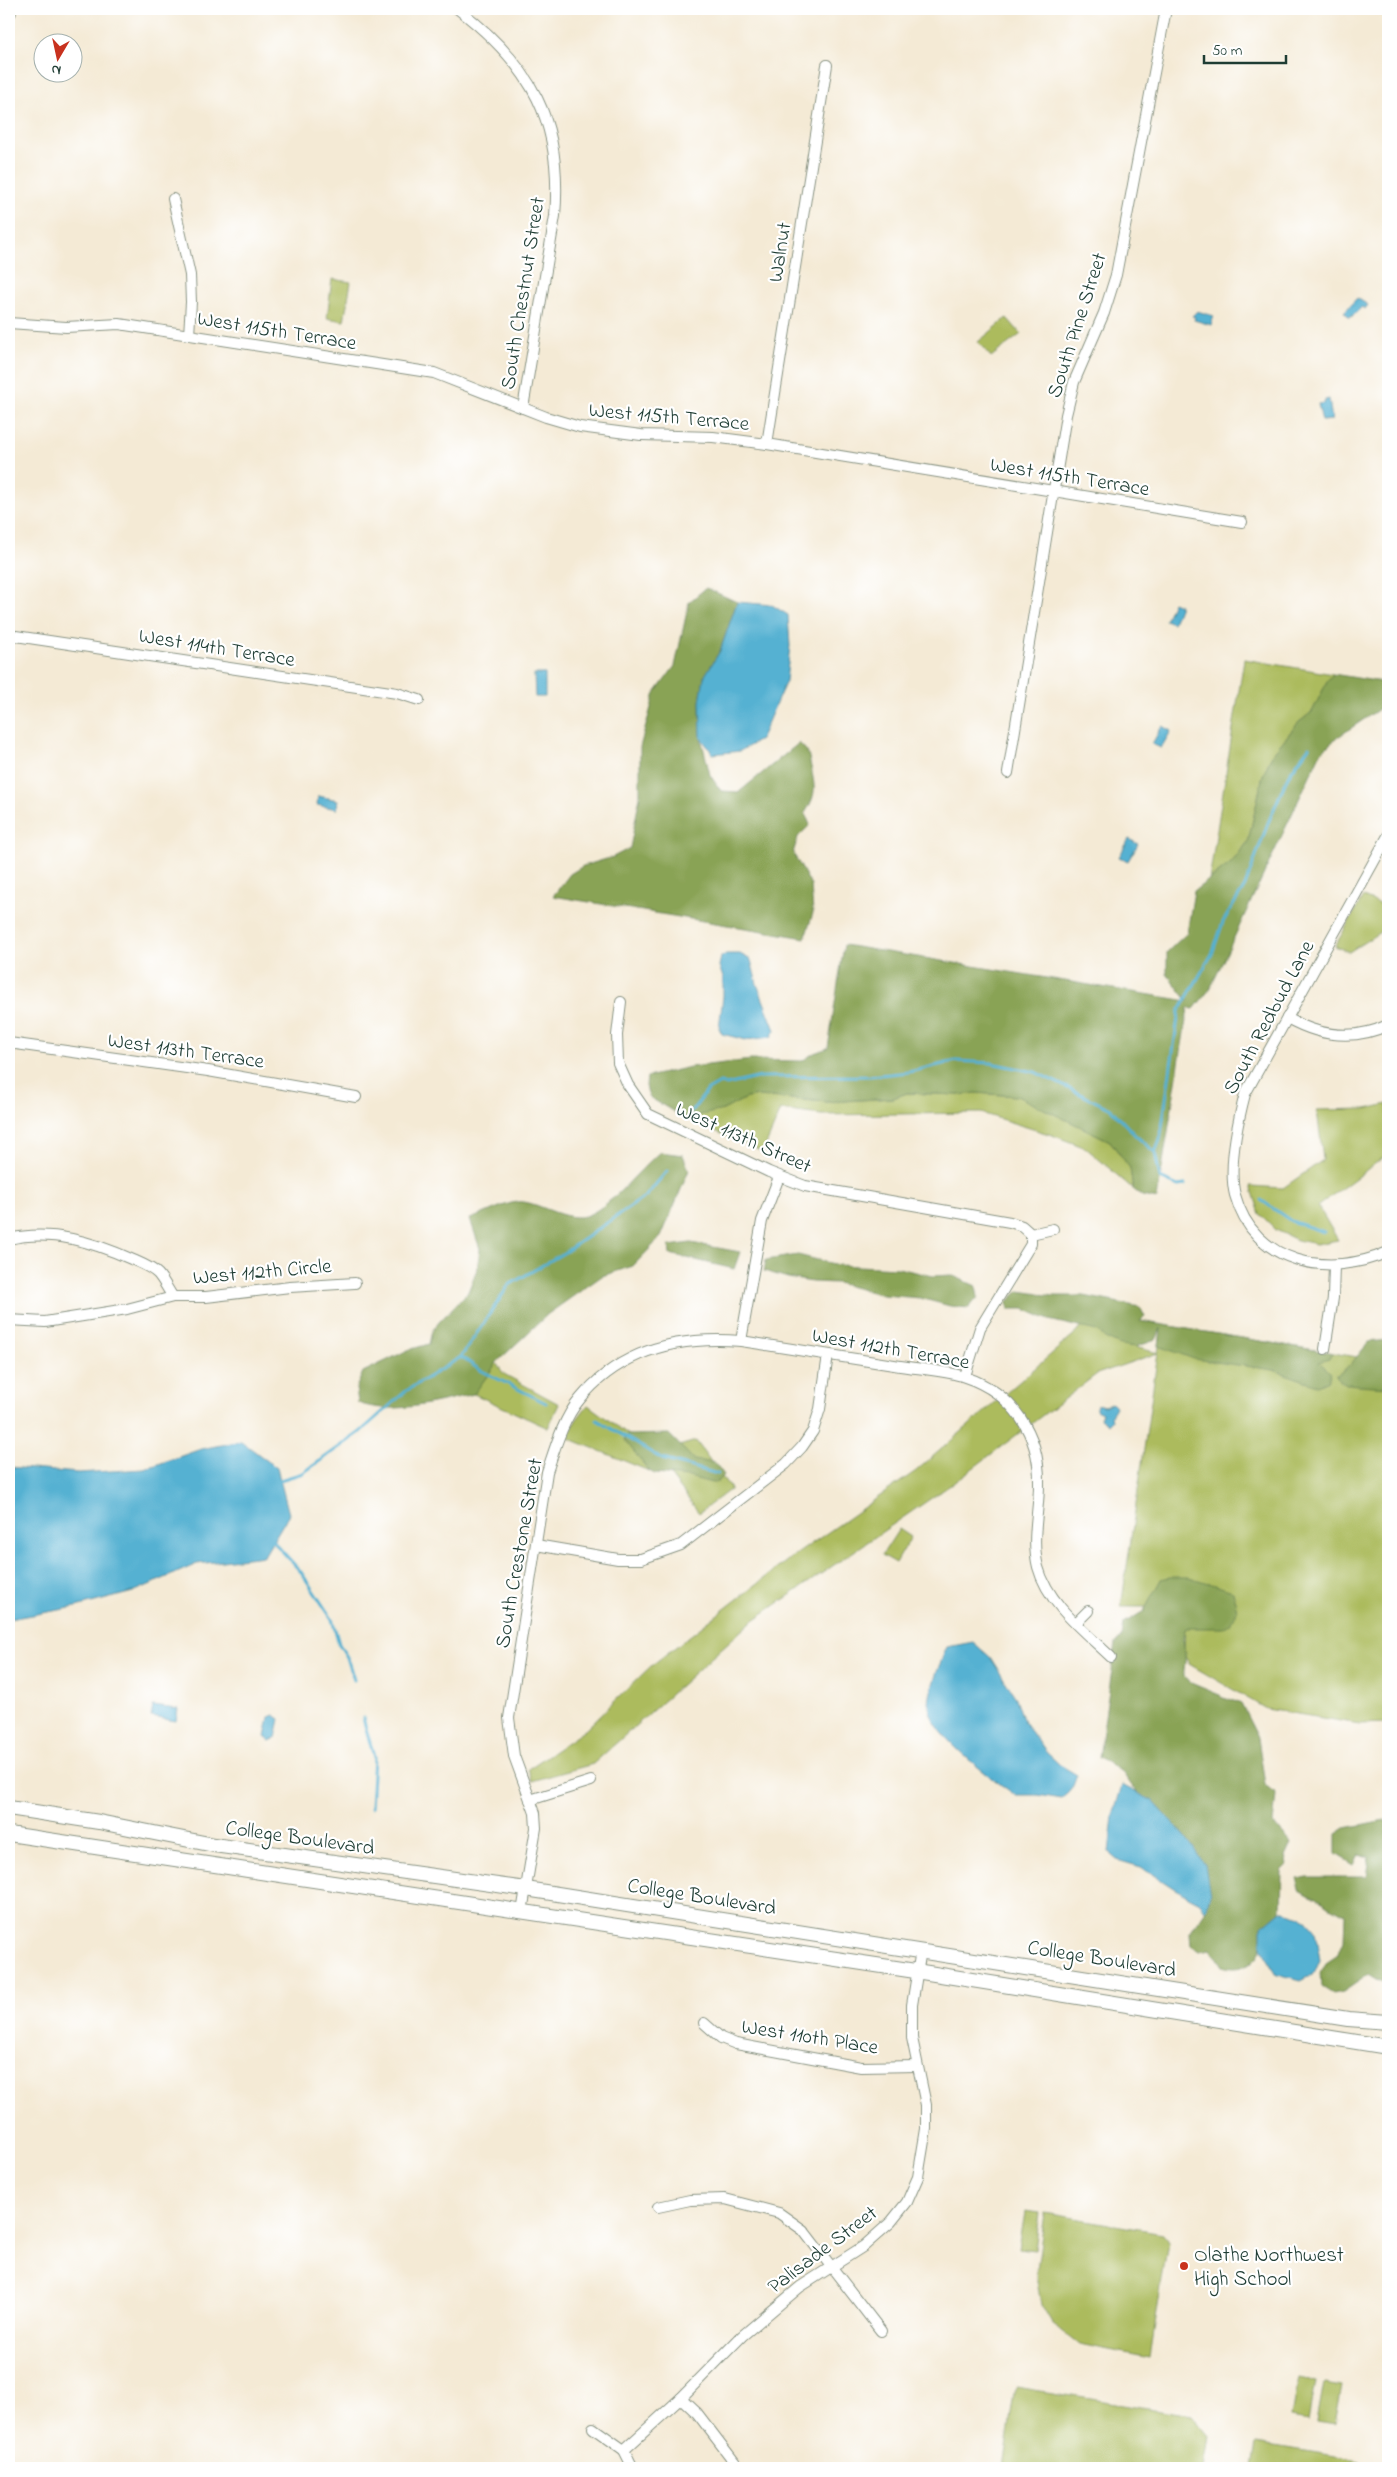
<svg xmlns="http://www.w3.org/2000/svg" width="1397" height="2477" viewBox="0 0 1397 2477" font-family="'Indie Flower',sans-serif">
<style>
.green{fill:#acbb5d;stroke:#667c48}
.forest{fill:#89a354;stroke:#547044}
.water{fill:#54b1d2;stroke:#3a7783}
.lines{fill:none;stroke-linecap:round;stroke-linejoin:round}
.stream{stroke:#54b1d2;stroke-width:3}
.street-casing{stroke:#8a9484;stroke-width:12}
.secondary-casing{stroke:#8a9484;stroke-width:16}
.street{stroke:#fff;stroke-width:10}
.secondary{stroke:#fff;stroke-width:14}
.poi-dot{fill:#c8321e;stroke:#fff;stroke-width:2}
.labels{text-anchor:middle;stroke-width:4.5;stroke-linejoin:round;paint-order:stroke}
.street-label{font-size:21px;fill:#1f3d34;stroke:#fff}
.poi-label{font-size:21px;fill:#1f3d34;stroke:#fff;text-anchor:start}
</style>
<rect width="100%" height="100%" fill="#fff"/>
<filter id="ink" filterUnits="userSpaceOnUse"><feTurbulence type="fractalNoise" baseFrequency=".02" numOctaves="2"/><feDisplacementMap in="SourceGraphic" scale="10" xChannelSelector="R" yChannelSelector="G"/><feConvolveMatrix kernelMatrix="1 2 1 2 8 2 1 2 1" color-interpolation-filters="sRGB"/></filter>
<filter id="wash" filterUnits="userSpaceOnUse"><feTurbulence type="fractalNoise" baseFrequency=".0096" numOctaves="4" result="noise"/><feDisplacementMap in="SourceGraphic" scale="20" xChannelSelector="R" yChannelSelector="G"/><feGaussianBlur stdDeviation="1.12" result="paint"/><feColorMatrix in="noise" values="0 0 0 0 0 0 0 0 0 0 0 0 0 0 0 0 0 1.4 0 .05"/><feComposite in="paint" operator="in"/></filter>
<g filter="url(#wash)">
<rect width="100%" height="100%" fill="#f4ead5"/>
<g class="green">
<path d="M 332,279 L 351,282 L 344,321 L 327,318 Z"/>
<path d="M 1007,318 L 1021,334 L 991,357 L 978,342 Z"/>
<path d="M 1244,659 L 1333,674 L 1328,680 L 1312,712 L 1298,723 L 1273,753 L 1263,775 L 1248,842 L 1231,863 L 1209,880 Z"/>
<path d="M 1363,897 L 1388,907 L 1388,927 L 1349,952 L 1335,946 Z"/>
<path d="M 907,1093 L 959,1095 L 976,1093 L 1018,1096 L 1110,1141 L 1130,1168 L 1133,1189 L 1086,1148 L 1052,1135 L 981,1113 L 821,1115 L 781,1110 L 763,1152 L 681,1116 L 723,1110 L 746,1098 L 759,1096 L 826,1102 L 893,1098 Z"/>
<path d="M 1388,1104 L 1388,1154 L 1318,1206 L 1338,1240 L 1316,1244 L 1297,1240 L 1276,1230 L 1260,1214 L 1251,1186 L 1283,1188 L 1323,1160 L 1317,1110 L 1366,1109 Z"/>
<path d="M 1086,1324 L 1132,1340 L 1135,1347 L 1158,1353 L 1162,1325 L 1388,1362 L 1388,1723 L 1360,1724 L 1266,1709 L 1189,1664 L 1184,1654 L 1185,1621 L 1148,1607 L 1121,1607 L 1158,1353 L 1097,1374 L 952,1484 L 751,1622 L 593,1764 L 532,1781 L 528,1769 L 585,1730 L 652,1665 L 788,1560 L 916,1471 Z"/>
<path d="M 496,1363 L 504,1374 L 559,1404 L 548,1428 L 474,1394 Z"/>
<path d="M 588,1405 L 629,1435 L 679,1446 L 696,1441 L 731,1489 L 699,1513 L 669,1474 L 649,1471 L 568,1438 L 576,1420 Z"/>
<path d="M 899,1529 L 911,1537 L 896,1563 L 882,1555 Z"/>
<path d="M 1025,2211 L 1040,2213 L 1035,2250 L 1019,2248 Z"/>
<path d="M 1045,2213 L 1163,2233 L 1168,2241 L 1150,2358 L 1079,2344 L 1052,2323 L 1041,2304 L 1036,2276 Z"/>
<path d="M 1298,2378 L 1316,2381 L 1309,2420 L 1291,2417 Z"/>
<path d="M 1324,2382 L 1342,2385 L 1335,2424 L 1317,2421 Z"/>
<path d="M 1015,2387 L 1192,2415 L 1209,2436 L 1204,2468 L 1003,2468 Z"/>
<path d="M 1256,2443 L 1359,2460 L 1358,2468 L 1252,2468 Z"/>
</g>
<g class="forest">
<path d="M 706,588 L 737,602 L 720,651 L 704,677 L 700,702 L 701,738 L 710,775 L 721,791 L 739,792 L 799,743 C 810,753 808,754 811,767 C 815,788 817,794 805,813 L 810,825 L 798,837 L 793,853 L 811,885 L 813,913 L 805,938 L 553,896 L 570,874 L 583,866 L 613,857 L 630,848 L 640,796 L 640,747 L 655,693 L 675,666 L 689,602 Z"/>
<path d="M 1333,674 L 1388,683 L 1388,703 L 1338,737 L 1321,752 L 1210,989 L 1194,1009 L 1188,1008 L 1157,1199 L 1142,1196 L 1133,1189 L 1130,1168 L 1110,1141 L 1017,1096 L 976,1093 L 959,1095 L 907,1093 L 893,1098 L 826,1102 L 759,1096 L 746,1098 L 723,1110 L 692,1117 L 681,1116 L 649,1097 L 646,1086 L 647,1077 L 690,1067 L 751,1060 L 802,1061 L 814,1053 L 828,1048 L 844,945 L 1188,1001 L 1167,974 L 1167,952 L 1187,933 L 1194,891 L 1231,863 L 1248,842 L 1263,775 L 1273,753 L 1298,723 L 1312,712 L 1328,680 Z"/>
<path d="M 660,1152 L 683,1155 L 689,1170 L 661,1237 L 633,1266 L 602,1276 L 548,1314 L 498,1361 L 474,1394 C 439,1401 393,1416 358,1403 L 356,1388 L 363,1372 L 408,1350 L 429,1344 L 432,1331 L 440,1321 L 468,1292 L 477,1269 L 480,1249 L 470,1219 C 485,1214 502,1204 517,1202 C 535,1199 566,1224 588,1215 C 615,1203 637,1171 660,1152 Z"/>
<path d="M 691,1243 L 740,1252 L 734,1269 L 670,1254 L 669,1246 Z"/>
<path d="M 798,1255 L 838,1265 L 898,1268 L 933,1276 L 951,1275 L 976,1286 L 978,1297 L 969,1308 L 950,1306 L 920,1298 L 883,1295 L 837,1283 L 812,1282 L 788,1278 L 764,1271 L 766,1260 Z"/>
<path d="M 1019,1291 L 1054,1296 L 1084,1296 L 1140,1307 L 1145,1317 L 1140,1321 L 1332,1353 L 1329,1359 L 1319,1362 L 1331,1373 L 1328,1380 L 1317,1385 L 1274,1370 L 1194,1359 L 1159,1346 L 1161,1328 L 1156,1340 L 1135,1347 L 1120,1345 L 1105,1338 L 1097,1331 L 1049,1320 L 1024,1309 L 1009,1309 L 1007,1302 Z"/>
<path d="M 1388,1340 L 1388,1387 L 1345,1384 L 1336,1376 L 1350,1365 L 1369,1342 Z"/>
<path d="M 669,1434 L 694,1460 L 715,1463 L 724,1475 L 719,1481 L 712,1483 L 689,1477 L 655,1474 L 649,1471 L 624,1439 L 627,1435 Z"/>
<path d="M 1170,1577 L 1189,1577 L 1233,1591 L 1237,1611 L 1231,1624 L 1223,1628 L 1186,1628 C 1180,1639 1185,1645 1185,1656 C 1186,1663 1183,1669 1184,1677 L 1191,1683 L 1241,1704 L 1258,1738 L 1265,1785 L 1276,1794 L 1273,1823 L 1292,1844 L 1286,1857 L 1288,1865 L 1282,1871 L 1281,1910 L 1262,1926 C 1262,1932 1263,1940 1262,1946 C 1258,1964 1238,1972 1222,1966 L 1211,1949 L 1200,1951 L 1191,1945 L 1190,1933 L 1207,1908 L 1205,1865 L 1185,1836 L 1154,1802 L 1137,1793 L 1122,1772 L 1099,1757 L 1116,1643 L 1122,1637 L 1124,1623 L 1144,1611 L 1161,1579 Z"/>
<path d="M 1385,1820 L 1388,1824 L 1388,1983 L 1376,1980 L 1368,1975 L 1343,1992 L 1333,1994 L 1322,1987 L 1321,1972 L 1326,1963 L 1338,1955 L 1344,1941 L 1345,1915 L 1300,1889 L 1297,1879 L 1308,1877 L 1366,1877 L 1369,1857 L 1359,1854 L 1354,1865 L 1336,1854 L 1336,1834 L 1345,1828 Z"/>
</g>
<g class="water">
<path d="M 1357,298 L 1368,305 L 1365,309 L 1362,307 L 1350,318 L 1344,312 Z"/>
<path d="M 1197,311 L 1214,316 L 1211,325 L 1194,320 L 1195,317 L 1192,316 Z"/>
<path d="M 1329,399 L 1332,420 L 1322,421 L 1318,404 L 1325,403 L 1325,400 Z"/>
<path d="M 737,602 L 772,605 L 788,615 L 790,646 L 786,681 L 760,740 L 740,751 L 713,754 L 701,738 L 700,702 L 704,677 L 720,651 Z"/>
<path d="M 1173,602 L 1180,605 L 1173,623 L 1165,620 Z"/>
<path d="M 534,674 L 545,674 L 545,697 L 535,697 Z"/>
<path d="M 1162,726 L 1171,731 L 1161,748 L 1152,744 Z"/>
<path d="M 318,796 L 338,800 L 337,809 L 317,805 Z"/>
<path d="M 1129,839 L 1138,844 L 1128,861 L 1119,857 Z"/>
<path d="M 726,954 L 740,954 L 751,960 L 757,984 L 775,1030 L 771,1037 L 746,1040 L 722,1034 L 719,1028 L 723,996 L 723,978 L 719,966 L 721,957 Z"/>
<path d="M 1112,1403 L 1116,1407 L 1111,1415 L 1112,1420 L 1108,1424 L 1100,1418 L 1102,1413 L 1096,1410 L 1096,1407 L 1098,1404 L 1104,1406 Z"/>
<path d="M 241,1441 L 277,1468 L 289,1514 L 264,1556 L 197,1564 L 133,1592 L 76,1607 L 9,1619 L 9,1467 L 78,1473 L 144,1469 L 201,1449 Z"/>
<path d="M 973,1642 L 990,1657 L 1016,1698 L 1024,1722 L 1046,1752 L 1060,1765 L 1077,1775 L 1073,1786 L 1062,1799 L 1038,1795 L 1015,1795 C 991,1777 932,1737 929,1706 C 928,1693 941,1660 947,1647 Z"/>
<path d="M 153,1706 L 178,1709 L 176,1721 L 151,1717 Z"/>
<path d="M 274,1715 L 280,1719 L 276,1738 L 270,1741 L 265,1737 L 269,1717 Z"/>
<path d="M 1122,1785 L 1153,1801 L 1185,1836 L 1205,1865 L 1210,1894 L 1207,1908 L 1205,1910 L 1200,1902 L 1175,1889 L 1141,1867 L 1117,1860 L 1109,1853 L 1113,1816 Z"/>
<path d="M 1281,1910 L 1302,1916 L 1315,1931 L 1320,1960 L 1314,1974 L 1300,1981 L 1274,1974 L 1262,1947 L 1262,1926 Z"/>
</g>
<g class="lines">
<g class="stream">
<path d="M 691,1112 L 708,1090 L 720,1083 L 726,1085 L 761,1077 L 870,1076 L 909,1072 L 956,1061 L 991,1063 L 1035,1072 L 1111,1109 L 1136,1136 L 1155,1152 L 1160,1140 L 1179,1011 L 1212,954 L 1223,922 L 1245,886 L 1268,823 L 1288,776 L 1309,747"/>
<path d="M 1155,1152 L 1160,1178 L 1178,1186 L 1185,1185"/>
<path d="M 1261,1200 L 1291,1221 L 1324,1232"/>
<path d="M 461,1357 L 480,1370 L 546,1403"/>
<path d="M 597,1420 L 662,1459 L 718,1474"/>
<path d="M 280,1480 L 303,1473 L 359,1433 L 406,1391 L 461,1357 L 509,1285 L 565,1252 L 646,1196 L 667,1171"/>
<path d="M 273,1541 L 301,1572 L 332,1619 L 339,1644 L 347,1657 L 354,1680"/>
<path d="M 363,1718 L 374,1757 L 371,1808"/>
</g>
</g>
</g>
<g filter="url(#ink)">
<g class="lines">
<g class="street-casing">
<g id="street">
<path d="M 458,9 C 532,66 563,122 555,216 L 523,408"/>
<path d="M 173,199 L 190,275 L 191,302 L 189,335"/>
<path d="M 9,323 L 66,327 L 119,324 L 434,373 L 546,417 L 580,427 L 641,435 L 713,437 L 767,444 L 1242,522"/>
<path d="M 767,444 L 827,65"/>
<path d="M 9,635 L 397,693 L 419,700"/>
<path d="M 1008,773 L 1066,415 L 1074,382 L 1104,313 L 1116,275 L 1166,9"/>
<path d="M 1388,836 L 1245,1094 C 1238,1121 1228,1167 1235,1195 C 1254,1265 1329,1278 1388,1252"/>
<path d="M 621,1002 L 617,1035 L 618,1063 L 628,1085 L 648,1114 L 769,1172 L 805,1186 L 1010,1222 L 1022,1226 L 1031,1234"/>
<path d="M 1287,1018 C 1319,1036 1354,1041 1388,1025"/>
<path d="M 9,1043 L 208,1071 L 356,1097"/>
<path d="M 1031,1234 L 1053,1229"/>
<path d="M 9,1239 C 51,1229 93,1242 131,1259 C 140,1263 151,1267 158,1274 C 164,1281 168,1290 173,1297"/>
<path d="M 9,1320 L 45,1322 L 127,1309 L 173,1297 L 206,1297 L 290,1287 L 355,1283"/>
<path d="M 741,1341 C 792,1349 843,1357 894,1365 C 917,1369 944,1370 965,1377 C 1013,1393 1040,1434 1039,1484 C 1039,1512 1031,1539 1038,1567 C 1048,1604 1084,1631 1111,1657"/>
<path d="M 1325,1349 L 1333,1298 L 1334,1265"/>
<path d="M 965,1376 L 980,1328 L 1031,1244 L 1031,1234"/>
<path d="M 536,1545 L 618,1559 L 641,1559 L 681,1545 L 786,1464 L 802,1447 L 813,1431 L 820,1409 L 828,1355"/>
<path d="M 1076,1623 L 1088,1611"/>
<path d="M 530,1800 L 591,1781"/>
<path d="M 522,1912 L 536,1828 L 535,1813 L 514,1756 L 509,1718 L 547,1472 C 555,1448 563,1419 580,1399 C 621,1349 679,1336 741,1341 L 762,1221 L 779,1177"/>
<path d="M 704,2023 L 721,2038 L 736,2044 L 861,2067 L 917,2066"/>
<path d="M 658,2207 L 690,2200 L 725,2199 L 779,2213 L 803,2230 L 881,2331"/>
<path d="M 681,2398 L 697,2413 L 739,2468"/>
<path d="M 593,2428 L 624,2450"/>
<path d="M 633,2468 L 624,2450 L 681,2398 L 742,2336 L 800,2287 L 864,2246 L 891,2222 L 907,2202 L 918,2177 L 926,2129 L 926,2105 L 912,2038 L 912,2005 L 921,1950"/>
</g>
</g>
<g class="secondary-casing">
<g id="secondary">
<path d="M 9,12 L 9,9"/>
<path d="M 9,1808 L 99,1822 L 214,1845 L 526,1889 L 1348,2019 L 1388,2022"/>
<path d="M 9,1834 L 922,1972 L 1388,2047"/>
</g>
</g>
<use href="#street" class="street"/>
<use href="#secondary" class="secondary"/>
</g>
</g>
<circle class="poi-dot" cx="1184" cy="2266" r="5"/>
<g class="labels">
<g class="street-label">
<text transform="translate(779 252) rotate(-81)" y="7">Walnut</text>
<text transform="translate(522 293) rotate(-81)" y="7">South Chestnut Street</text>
<text transform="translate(1076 325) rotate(-72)" y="7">South Pine Street</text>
<text transform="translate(277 330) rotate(9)" y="7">West 115th Terrace</text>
<text transform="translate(669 416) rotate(5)" y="7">West 115th Terrace</text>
<text transform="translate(1070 476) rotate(9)" y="7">West 115th Terrace</text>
<text transform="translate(217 647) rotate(9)" y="7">West 114th Terrace</text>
<text transform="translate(1268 1017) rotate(-62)" y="7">South Redbud Lane</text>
<text transform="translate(186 1050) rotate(8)" y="7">West 113th Terrace</text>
<text transform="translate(744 1137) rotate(24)" y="7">West 113th Street</text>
<text transform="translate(262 1271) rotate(-5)" y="7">West 112th Circle</text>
<text transform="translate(891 1348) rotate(10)" y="7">West 112th Terrace</text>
<text transform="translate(518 1553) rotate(-80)" y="7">South Crestone Street</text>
<text transform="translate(300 1837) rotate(8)" y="7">College Boulevard</text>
<text transform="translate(702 1896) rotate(9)" y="7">College Boulevard</text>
<text transform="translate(1102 1958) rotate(9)" y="7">College Boulevard</text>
<text transform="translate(810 2036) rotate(9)" y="7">West 110th Place</text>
<text transform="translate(822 2249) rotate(-37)" y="7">Palisade Street</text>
</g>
<g class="poi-label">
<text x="1194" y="2261">Olathe Northwest<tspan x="1194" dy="24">High School</tspan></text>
</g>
</g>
<rect width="1397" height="2477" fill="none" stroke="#fff" stroke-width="30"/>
<g transform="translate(58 58) rotate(189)"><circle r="24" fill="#ffffff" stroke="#a5b1ae"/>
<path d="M0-4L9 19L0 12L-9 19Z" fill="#c8321e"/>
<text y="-8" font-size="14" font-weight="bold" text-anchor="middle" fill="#1f3d34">N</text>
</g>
<path d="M1204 55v8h82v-8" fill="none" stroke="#1f3d34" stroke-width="2.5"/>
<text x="1212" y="55" font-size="15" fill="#1f3d34" stroke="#ffffff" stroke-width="4" paint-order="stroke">50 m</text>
</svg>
